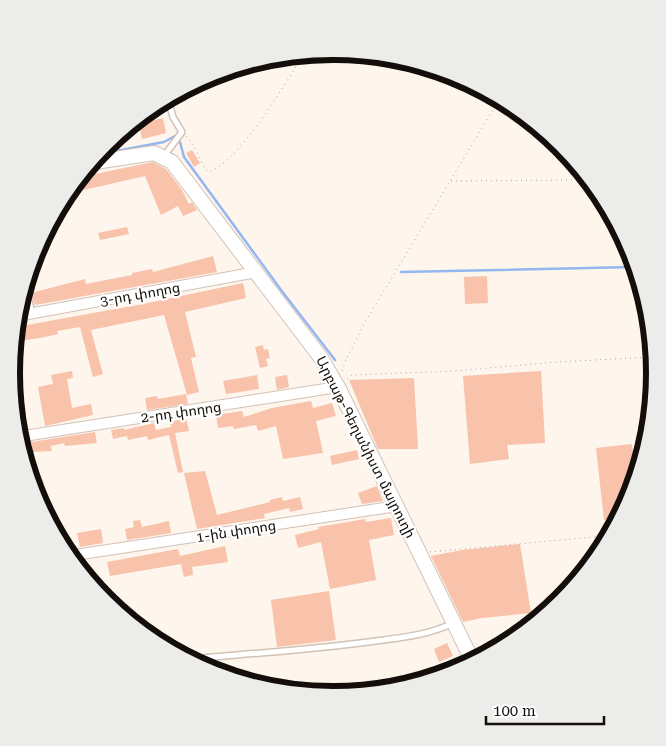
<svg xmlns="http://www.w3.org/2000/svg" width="666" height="746" viewBox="0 0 666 746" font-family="'Roboto Serif','Noto Sans Armenian',serif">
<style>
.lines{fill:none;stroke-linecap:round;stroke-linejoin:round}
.stream{stroke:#94b7f2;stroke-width:2.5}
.building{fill:#f8c2ab}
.lane-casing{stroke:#d2c2b6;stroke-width:8}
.street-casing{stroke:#d2c2b6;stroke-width:12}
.secondary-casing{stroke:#d2c2b6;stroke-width:16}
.path{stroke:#aba49d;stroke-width:1;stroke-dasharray:1 4;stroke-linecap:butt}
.lane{stroke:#fff;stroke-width:5}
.street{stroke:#fff;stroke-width:10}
.secondary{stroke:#fff;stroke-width:14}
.labels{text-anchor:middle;stroke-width:4.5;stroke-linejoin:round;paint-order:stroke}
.street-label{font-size:14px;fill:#130e09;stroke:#fff}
.rim{fill:none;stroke:#130e09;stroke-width:6}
</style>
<rect width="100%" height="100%" fill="#fef5ed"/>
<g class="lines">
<g class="stream">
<path d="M 180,142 L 184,157 L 281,290 L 335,360"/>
<path d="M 100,154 L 164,142 L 175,136"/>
<path d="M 401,272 L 634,267"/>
</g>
</g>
<g class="building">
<path d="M 163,118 L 166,133 L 142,139 L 139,124 Z"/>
<path d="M 114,140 L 116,149 L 101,152 L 106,145 Z"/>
<path d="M 192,150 L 200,163 L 194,167 L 186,153 Z"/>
<path d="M 153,162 L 166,169 L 182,190 L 189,204 L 192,202 L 197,210 L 183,216 L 178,206 L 161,215 L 145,176 L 75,192 L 85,176 Z"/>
<path d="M 127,227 L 129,234 L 100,240 L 98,233 Z"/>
<path d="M 213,256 L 217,272 L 206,274 L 35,305 L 31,293 L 85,279 L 86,284 L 132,275 L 132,273 L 152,269 L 153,272 Z"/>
<path d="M 487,276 L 488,303 L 465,304 L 464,277 Z"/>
<path d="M 243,283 L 246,298 L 185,312 L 196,357 L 191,358 L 199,392 L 187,395 L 164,315 L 91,330 L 103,374 L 93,377 L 80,327 L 57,331 L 58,334 L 40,338 L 18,341 L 21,324 L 27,323 L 27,325 L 143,304 Z"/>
<path d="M 263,345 L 264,350 L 268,349 L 270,358 L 266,359 L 268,366 L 260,368 L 255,347 Z"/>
<path d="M 72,371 L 73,378 L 67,379 L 72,408 L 91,404 L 93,415 L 45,426 L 38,387 L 53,384 L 51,375 Z"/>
<path d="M 541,371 L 545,443 L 507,445 L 509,459 L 470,464 L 463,376 Z"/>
<path d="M 257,375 L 259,389 L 226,394 L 223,381 Z"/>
<path d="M 287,375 L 289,387 L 277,390 L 275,377 Z"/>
<path d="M 414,378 L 418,449 L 378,449 L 349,380 Z"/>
<path d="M 186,394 L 188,404 L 147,410 L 145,398 L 157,396 L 158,399 Z"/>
<path d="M 311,401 L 313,408 L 332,403 L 336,416 L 316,421 L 323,453 L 283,459 L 276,426 L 258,431 L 256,425 L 234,429 L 233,426 L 218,428 L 216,415 L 242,411 L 244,417 L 272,408 Z"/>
<path d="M 186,418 L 189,431 L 175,433 L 183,472 L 178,473 L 169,435 L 148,440 L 147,436 L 128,440 L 127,436 L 113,439 L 111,430 L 124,428 L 124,430 L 154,423 L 156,430 L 171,427 L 170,422 Z"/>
<path d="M 95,432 L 97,443 L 65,446 L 64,443 L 51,446 L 52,451 L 33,452 L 31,442 Z"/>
<path d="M 632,444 L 635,471 L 630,496 L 615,518 L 604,520 L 596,448 Z"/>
<path d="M 357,450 L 359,459 L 332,465 L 330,456 Z"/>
<path d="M 205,471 L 217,515 L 270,502 L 270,500 L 282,497 L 283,501 L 300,497 L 303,509 L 290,512 L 289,508 L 264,514 L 265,518 L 197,529 L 184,473 Z"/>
<path d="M 377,486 L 383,501 L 362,504 L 358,493 Z"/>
<path d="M 391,518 L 394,535 L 369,540 L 376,580 L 330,589 L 321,542 L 298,548 L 295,535 L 319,529 L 318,527 L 365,519 L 366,522 Z"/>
<path d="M 140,520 L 142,527 L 169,521 L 171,533 L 127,540 L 125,529 L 134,527 L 133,521 Z"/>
<path d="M 101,529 L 103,543 L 80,547 L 77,533 Z"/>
<path d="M 520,544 L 531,613 L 482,618 L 463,622 L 431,556 L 462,550 Z"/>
<path d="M 225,546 L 228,562 L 192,567 L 193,575 L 184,577 L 181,564 L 110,576 L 107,562 L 178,549 L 180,556 Z"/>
<path d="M 329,591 L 336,640 L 277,647 L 271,600 Z"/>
<path d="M 447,643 L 453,656 L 439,662 L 434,649 Z"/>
</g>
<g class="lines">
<g class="lane-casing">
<g id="lane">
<path d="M 164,156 L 182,132 L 173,117 L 169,103"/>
<path d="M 27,293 L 32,313"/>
<path d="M 193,659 C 252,653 310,650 368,642 C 397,638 427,636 453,623"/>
</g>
</g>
<g class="street-casing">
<g id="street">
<path d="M 23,315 L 257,272"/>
<path d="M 24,436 L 338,387"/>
<path d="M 75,555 L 397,506"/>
</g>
</g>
<g class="secondary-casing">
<path id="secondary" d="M 95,162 L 154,153 L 172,162 L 321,358 L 338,387 L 472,660"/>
</g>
<g class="path">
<path d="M 186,136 C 197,146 198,161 208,172 C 238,164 284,85 302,57"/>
<path d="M 451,181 L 584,180"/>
<path d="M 342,371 L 346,360 L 364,324 L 497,103"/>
<path d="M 347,379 L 352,375 L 454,371 L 556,362 L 652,357"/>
<path d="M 430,552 L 604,536"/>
</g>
<use href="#lane" class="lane"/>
<use href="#street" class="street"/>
<use href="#secondary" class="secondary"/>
</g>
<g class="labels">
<g class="street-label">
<text transform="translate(140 294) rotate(-10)" y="5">3-րդ փողոց</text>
<text transform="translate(181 412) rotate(-8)" y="5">2-րդ փողոց</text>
<text transform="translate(366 447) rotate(63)" y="5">Արբաթ-Գեղանիստ մայրուղի</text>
<text transform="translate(236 531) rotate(-9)" y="5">1-ին փողոց</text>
</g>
</g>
<path d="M0 0H666V746H0ZM20 373a313 313 0 1 1 626 0a313 313 0 1 1-626 0Z" fill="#ececeb" fill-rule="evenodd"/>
<path class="rim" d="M20 373a313 313 0 1 1 626 0a313 313 0 1 1-626 0Z"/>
<path d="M486 716v8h118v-8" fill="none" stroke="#130e09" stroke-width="2.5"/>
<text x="493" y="716" font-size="15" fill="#130e09" stroke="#ffffff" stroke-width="4" paint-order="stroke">100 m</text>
</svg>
